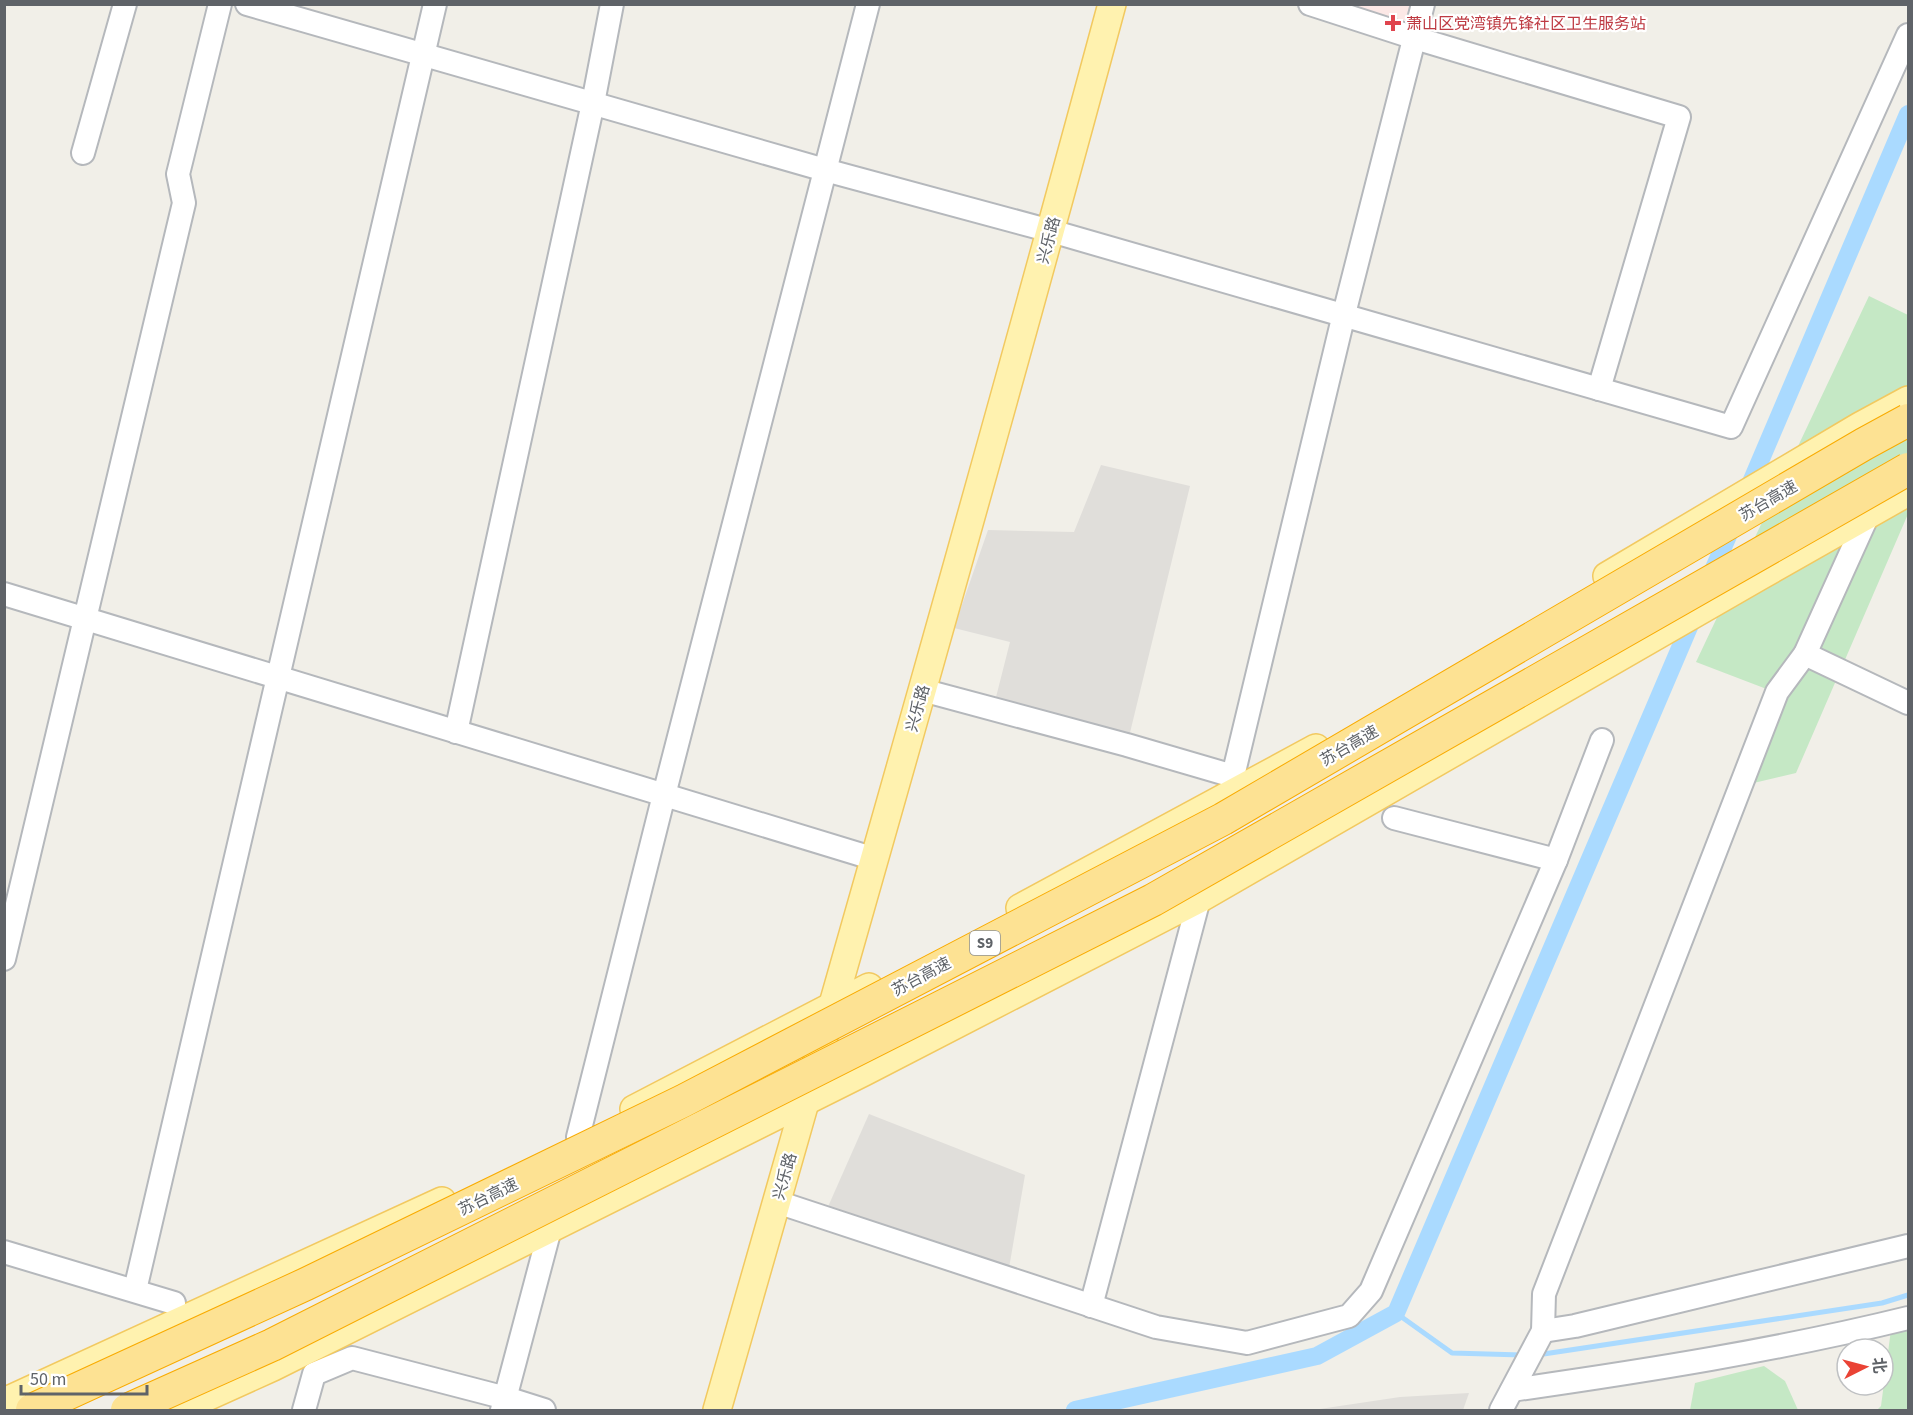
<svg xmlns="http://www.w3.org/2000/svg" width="1913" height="1415" viewBox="0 0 1913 1415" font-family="'Source Sans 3','Noto Sans SC',sans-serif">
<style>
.industrial{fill:#e0deda}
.medical{fill:#fce8e6}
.green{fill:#c5e8c5}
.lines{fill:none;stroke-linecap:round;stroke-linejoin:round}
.stream{stroke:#aadaff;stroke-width:5}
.canal{stroke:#aadaff;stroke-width:18}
.minor-casing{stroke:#b5b8bc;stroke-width:26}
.major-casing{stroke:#f2c960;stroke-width:30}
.minor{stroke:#fff;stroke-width:22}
.major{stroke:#fff2af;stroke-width:27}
.highway-bridge-casing{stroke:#f9ab00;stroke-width:34;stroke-linecap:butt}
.highway-bridge{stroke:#fde293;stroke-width:32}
.health-dot{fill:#e0444e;stroke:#fff;stroke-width:2}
.labels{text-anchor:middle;stroke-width:4.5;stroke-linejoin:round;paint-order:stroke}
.shield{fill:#fff;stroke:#8f9295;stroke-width:1.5}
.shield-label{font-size:15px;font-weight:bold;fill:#5f6368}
.health-label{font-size:16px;fill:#be3a42;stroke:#fff;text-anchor:start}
.street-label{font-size:16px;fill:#5f6368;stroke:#fff}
</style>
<rect width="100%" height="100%" fill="#f1efe8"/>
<g class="industrial">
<path d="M 1101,465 L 1190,486 L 1127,745 L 993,709 L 1010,642 L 954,628 L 988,530 L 1074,532 Z"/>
<path d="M 869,1114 L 1025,1175 L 1009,1268 L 827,1209 Z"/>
<path d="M 1469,1393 L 1463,1410 L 1313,1410 L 1400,1397 Z"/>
</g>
<path class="medical" d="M 1321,4 L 1423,5 L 1415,38 Z"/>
<g class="green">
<path d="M 1869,296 L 1908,315 L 1908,514 L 1796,773 L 1741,786 L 1777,693 L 1696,662 Z"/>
<path d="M 1908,1320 L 1908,1410 L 1877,1410 L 1881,1406 L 1892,1322 Z"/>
<path d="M 1764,1366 L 1785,1381 L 1798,1410 L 1690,1410 L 1695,1383 Z"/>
</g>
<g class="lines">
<g class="stream">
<path d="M 1396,1313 L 1452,1353 L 1522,1355"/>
<path d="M 1537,1355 L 1882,1303 L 1908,1295"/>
</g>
<g class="canal">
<path d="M 1746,494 L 1908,114"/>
<path d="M 1708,582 L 1734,522"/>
<path d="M 1075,1410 L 1317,1356 L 1396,1313 L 1695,613"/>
</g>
<g class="minor-casing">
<g id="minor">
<path d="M 247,4 L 825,170 L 1051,231 L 1731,427 L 1908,35"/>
<path d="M 1310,4 L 1415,38 L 1679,117 L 1599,389"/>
<path d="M 83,153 L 125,4"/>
<path d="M 4,594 L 875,859"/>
<path d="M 1805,654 L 1908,703"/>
<path d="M 922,690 L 1127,745 L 1233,776 L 1344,314 L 1423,4"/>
<path d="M 456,732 L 593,103 L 612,4"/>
<path d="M 1394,818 L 1556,860"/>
<path d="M 4,959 L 184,203 L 178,174 L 220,4"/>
<path d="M 578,1137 L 664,795 L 868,4"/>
<path d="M 777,1202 L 1156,1327 L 1247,1343 L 1349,1316 L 1371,1291 L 1556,860 L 1602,740"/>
<path d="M 4,1252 L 174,1303"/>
<path d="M 135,1290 L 435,4"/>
<path d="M 1091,1306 L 1199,899"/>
<path d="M 1543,1331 L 1575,1326 L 1908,1246"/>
<path d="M 1512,1390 C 1645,1371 1778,1350 1908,1318"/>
<path d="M 304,1410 L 314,1374 L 352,1358 L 506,1398 L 544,1410"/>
<path d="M 502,1410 L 550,1229"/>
<path d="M 1501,1410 L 1543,1331 L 1544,1294 L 1777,692 L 1805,654 L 1868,515"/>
</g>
</g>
<g class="major-casing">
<g id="major">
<path d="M 1607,576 L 1860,426 L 1908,400"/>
<path d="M 1020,908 L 1316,748"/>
<path d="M 634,1109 L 869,987"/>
<path d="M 4,1402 L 442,1201"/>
<path d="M 178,1410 L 273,1367 L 864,1072 L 1199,899 L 1760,576 L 1908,492"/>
<path d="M 717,1410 C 851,942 985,475 1112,4"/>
</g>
</g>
<use href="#minor" class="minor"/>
<use href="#major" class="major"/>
<g class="highway-bridge-casing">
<g id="highway-bridge">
<path d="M 32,1410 L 306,1284 L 683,1101 L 1223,819 L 1864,444 L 1908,420"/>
<path d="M 127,1410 L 272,1345 L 1153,900 L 1908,469"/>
</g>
</g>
<use href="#highway-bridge" class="highway-bridge"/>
</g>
<path class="health-dot" d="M1390 14h6v6h6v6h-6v6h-6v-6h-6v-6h6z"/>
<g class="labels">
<rect class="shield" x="970" y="931" width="30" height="24" rx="4.5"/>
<g class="shield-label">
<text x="985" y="948">S9</text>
</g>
<g class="health-label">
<text x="1406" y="29">萧山区党湾镇先锋社区卫生服务站</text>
</g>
<g class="street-label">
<text transform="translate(1048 240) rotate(-75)" y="6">兴乐路</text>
<text transform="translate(1768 500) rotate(-30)" y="6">苏台高速</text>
<text transform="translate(917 708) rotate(-74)" y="6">兴乐路</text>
<text transform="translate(1349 745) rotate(-30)" y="6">苏台高速</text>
<text transform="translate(921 976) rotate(-28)" y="6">苏台高速</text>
<text transform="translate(784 1176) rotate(-74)" y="6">兴乐路</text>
<text transform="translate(488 1196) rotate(-26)" y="6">苏台高速</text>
</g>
</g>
<rect width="1913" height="1415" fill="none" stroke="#5f6368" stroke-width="12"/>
<g transform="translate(1865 1367) rotate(84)"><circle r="28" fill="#ffffff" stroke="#bfc1c3" stroke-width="1.5"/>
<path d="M0-4.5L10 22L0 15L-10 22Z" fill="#ea4335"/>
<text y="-9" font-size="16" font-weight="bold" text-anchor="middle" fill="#5f6368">北</text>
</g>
<path d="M21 1385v9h126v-9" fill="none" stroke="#5f6368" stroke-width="3"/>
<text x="30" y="1385" font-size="18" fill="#5f6368" stroke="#ffffff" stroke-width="4.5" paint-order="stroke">50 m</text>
</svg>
